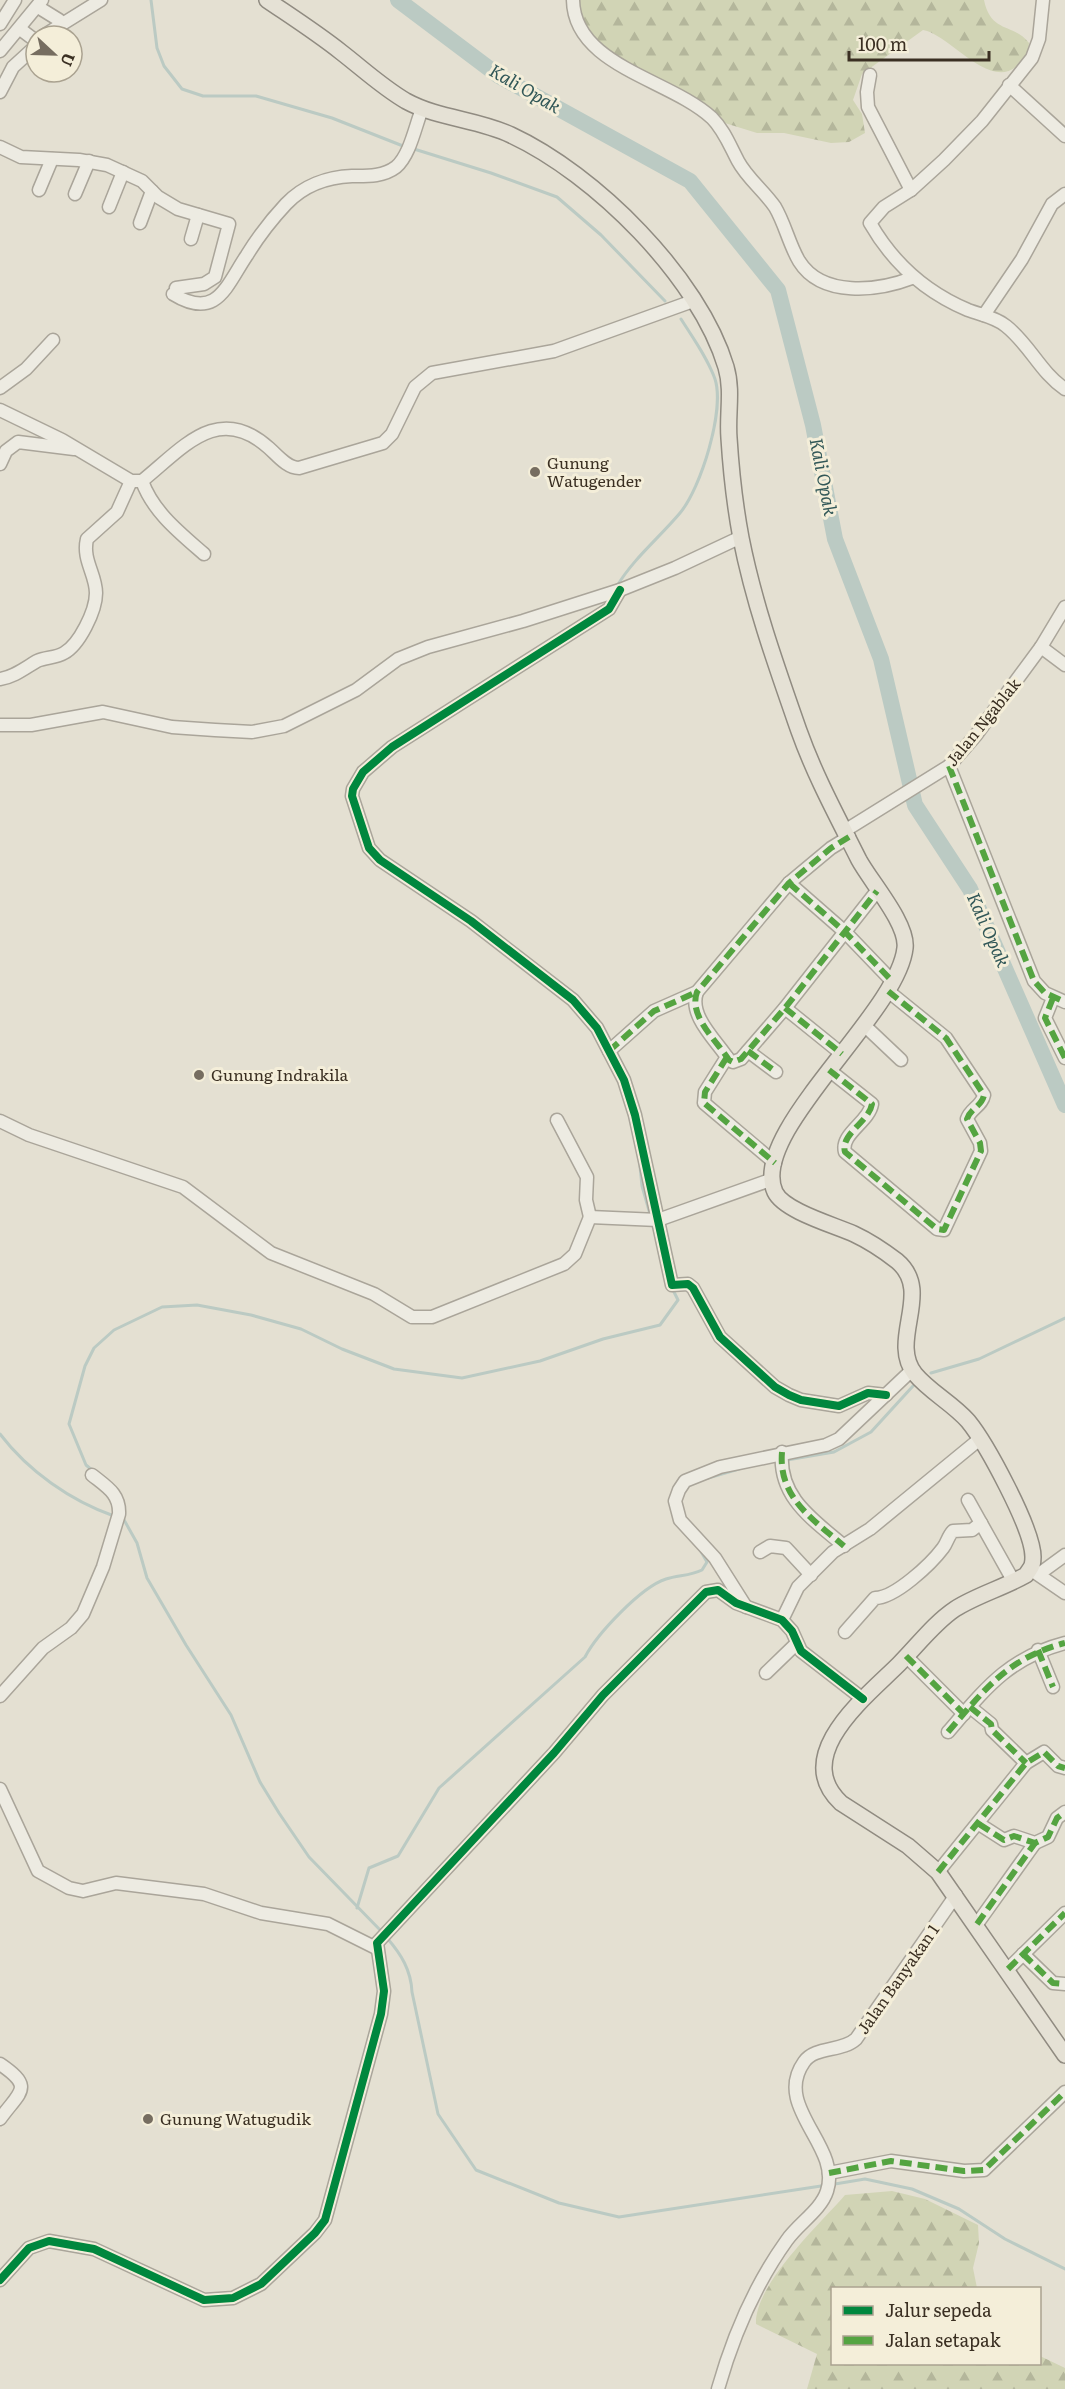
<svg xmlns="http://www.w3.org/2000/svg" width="1065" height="2389" viewBox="0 0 1065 2389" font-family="Literata,serif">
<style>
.forest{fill:url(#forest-firs)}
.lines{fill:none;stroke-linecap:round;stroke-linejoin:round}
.stream{stroke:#bbcac3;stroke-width:3}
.river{stroke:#bbcac3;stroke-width:16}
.minor-casing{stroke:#aaa59a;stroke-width:15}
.major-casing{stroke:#908b81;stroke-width:18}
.minor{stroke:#edebe2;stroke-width:12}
.major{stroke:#e5e1d5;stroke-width:15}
.quiet{stroke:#54a441;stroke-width:6;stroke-dasharray:12 6;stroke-linecap:butt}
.cycleway-casing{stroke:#f4eed9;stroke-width:11}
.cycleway{stroke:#00873e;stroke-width:8}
.poi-dot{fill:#766d60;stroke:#f4eed9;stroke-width:2}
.labels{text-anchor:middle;stroke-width:6;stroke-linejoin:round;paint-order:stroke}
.poi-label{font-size:16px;fill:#3a2f22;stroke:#f4eed9;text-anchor:start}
.street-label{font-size:16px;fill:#3a2f22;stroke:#f4eed9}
.water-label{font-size:18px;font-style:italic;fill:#325858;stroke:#f4eed9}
</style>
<defs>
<pattern id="forest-firs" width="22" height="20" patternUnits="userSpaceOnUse" patternTransform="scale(1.5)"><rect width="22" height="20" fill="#d1d4b5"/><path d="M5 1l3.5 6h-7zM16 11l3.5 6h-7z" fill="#b4b69b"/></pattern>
</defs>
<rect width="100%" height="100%" fill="#e4e0d2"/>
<g class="forest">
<path d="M 574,0 L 984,0 C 991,34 1014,23 1029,43 C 1029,51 1023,62 1016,67 C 987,89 949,34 923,30 L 862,74 L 853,100 L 862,114 L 865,133 L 849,142 L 831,143 L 784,133 L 757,133 L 715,120 L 586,38 Z"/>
<path d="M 892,2191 L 925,2199 L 978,2225 L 979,2243 L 973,2268 L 977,2288 L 832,2288 L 832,2364 L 1040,2364 L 1040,2356 L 1065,2368 L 1065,2389 L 807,2389 L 817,2354 L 756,2324 C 754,2285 820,2224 845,2195 Z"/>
</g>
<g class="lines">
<g class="stream">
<path d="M 151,0 L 157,48 L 164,66 L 182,89 L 203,96 L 256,96 L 332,118 L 403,146"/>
<path d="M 414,149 L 491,173 L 557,197 L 601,235 L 665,301"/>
<path d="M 617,586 C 634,558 659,538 680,513 C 701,488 725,410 715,379 C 707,357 693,338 681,319"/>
<path d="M 640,1166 L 642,1186 L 650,1214"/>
<path d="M 931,1373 L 979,1359 L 1065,1318"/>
<path d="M 0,1434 C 28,1471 71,1501 114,1516"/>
<path d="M 787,1460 L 834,1452 L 871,1432 L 913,1386"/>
<path d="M 93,1471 L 86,1465 L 69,1424 L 85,1366 L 94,1348 L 114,1330 L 162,1307 L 197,1305 L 251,1315 L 301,1329 L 342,1349 L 394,1369 L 462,1378 L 540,1361 L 603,1339 L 660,1325 L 678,1300 L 673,1290"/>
<path d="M 708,1478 L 739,1469"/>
<path d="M 123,1518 L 137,1543 L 147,1578 L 186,1645 L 231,1715 L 260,1782 L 279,1813 L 309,1857 L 383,1933"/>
<path d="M 357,1908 L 369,1868 L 398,1856 L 439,1788 L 585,1657 C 597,1634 641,1587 666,1579 C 678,1575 690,1576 702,1570 L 707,1562 L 699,1548"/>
<path d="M 387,1938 C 401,1954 411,1970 412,1992 L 438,2114 L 476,2170 L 559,2203 L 619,2217 L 821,2186"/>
<path d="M 835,2184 L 865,2179 L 912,2189 L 959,2209 L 1005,2239 L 1065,2269"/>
</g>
<path class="river" d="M 398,0 L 499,76 L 690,181 L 778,290 L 813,425 L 835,539 L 881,659 L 915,805 L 970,889 L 1065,1105"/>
<g class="minor-casing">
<g id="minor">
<path d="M 573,0 C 574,66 670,79 712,118 C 724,130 730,146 738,161 C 747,178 764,191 775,207 C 785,224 789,244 799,261 C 822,298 878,291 912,278"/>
<path d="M 1043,0 L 1039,39 L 1032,58 L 982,121 L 944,160 L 911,190 L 884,207 L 870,223 C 893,263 925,292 968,310 C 981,315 995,317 1006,326 C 1030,345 1040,372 1065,389"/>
<path d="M 38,7 L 59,20"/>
<path d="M 0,24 L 15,0"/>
<path d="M 20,29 L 36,41"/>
<path d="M 43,36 L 101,0"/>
<path d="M 0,51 L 42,0"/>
<path d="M 870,75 L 867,92 L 868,107 L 911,190"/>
<path d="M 1009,85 L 1065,136"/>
<path d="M 0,92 L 13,67 L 36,46"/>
<path d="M 0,147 L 21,157 L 79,160 L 107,165 L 142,181 L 158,197 L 178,209 L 229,224 L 215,277 L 204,284 L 176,288"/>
<path d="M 39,190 L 52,159"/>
<path d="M 75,194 L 89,161"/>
<path d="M 109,207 L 123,172"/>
<path d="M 140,223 L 152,191"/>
<path d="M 191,239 L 198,215"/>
<path d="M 173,294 C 217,321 226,286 247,255 C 258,237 271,220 286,204 C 303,186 327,177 352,176 C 366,176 383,177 396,167 C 410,155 415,127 422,109"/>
<path d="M 984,315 L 1022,259 L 1052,204 L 1065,194"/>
<path d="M 0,388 L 26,369 L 53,340"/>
<path d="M 0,410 L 62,440 L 131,481 L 142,481 C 183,448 218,402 269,448 C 277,455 287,468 299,468 L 383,443 L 392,434 L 415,387 L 432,373 L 554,351 L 693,301"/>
<path d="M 0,464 L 6,451 L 18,442 L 74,449"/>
<path d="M 142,481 C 153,512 180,533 204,554"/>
<path d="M 620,590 L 609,609 L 392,747 L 363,772 L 353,789 L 352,796 L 369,848 L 380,860 L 471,921 L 573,1000 L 597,1028 L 624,1080 L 635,1115 L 672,1285 L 688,1284 L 693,1288 L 720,1337 L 775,1387 L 789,1395 L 801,1400 L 839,1406 L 868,1393 L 886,1395"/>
<path d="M 1041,647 L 1065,665"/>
<path d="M 0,679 C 14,677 25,668 37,661 C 46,657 56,658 64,653 C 79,645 96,611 96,593 C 96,574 82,560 87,539 L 117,512 L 131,481"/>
<path d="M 0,725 L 31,725 L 103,712 L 172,727 L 215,730 L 252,732 L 284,726 L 356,690 L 398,659 L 428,647 L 523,621 L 620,590 L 675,568 L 741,537"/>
<path d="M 949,766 L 1034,981 L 1045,993 L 1065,1002"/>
<path d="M 846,830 L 949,766 L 976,735 L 1041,647 L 1065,607"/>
<path d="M 849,837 L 831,848 L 789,883 L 697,992 C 688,1016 717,1041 729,1060 L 733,1062 L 741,1059 L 785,1008 L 877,891"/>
<path d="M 789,883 L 845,932 L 893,982"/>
<path d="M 1053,998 L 1045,1018 L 1065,1058"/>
<path d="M 785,1008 L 842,1054"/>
<path d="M 864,1025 L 901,1060"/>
<path d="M 609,1051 L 654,1011 L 697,992"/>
<path d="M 748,1051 L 776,1072"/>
<path d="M 727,1057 L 705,1092 L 704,1103 L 775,1163"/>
<path d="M 829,1070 L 872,1104 C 869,1122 840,1134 845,1152 L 937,1229 L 944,1230 L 981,1151 L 980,1143 L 967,1119 C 970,1109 982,1106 984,1095 L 946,1038 L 888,991"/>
<path d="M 557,1120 L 587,1177 L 586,1200 L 590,1217"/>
<path d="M 0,1121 L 29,1135 L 183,1187 L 271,1253 L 374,1294 L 412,1317 L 432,1317 L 564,1264 L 575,1254 L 590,1217 L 658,1220 L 773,1179"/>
<path d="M 782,1452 C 778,1498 814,1520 844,1546"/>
<path d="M 968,1500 L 1014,1582"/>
<path d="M 760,1552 L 770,1546 L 786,1548 L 811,1575"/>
<path d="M 1030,1569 L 1065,1593"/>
<path d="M 1039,1574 L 1065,1555"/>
<path d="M 746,1607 L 715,1558 L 680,1520 L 675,1501 L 679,1490 L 685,1481 L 720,1467 L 826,1445 L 839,1439 L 912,1370"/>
<path d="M 782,1620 L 798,1587 L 833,1552 L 870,1529 L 981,1438"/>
<path d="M 845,1632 L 875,1598 C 895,1598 931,1564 943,1548 C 947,1543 948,1536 953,1531 L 972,1530 L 981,1523"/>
<path d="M 1038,1650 L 1053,1687"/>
<path d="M 906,1656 L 964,1714"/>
<path d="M 766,1673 L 796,1644"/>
<path d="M 0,1696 L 43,1648 L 71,1628 L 83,1614 L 103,1567 L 119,1514 C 120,1494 107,1487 92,1475"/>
<path d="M 970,1707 L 991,1724 L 992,1730 L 1026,1763"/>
<path d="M 948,1732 C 985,1689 1008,1658 1065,1643"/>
<path d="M 0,1789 L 38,1871 L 69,1888 L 83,1891 L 116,1883 L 204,1894 L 261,1913 L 328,1924 L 376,1948"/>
<path d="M 979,1824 L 1004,1840 L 1014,1836 L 1035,1843 L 1048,1837 L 1057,1818 L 1065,1812"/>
<path d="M 938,1872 L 1026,1763 L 1044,1752 L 1058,1766 L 1065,1768"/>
<path d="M 977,1924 L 1035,1843"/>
<path d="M 1023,1954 L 1053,1983 L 1065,1984"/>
<path d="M 1008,1969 L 1065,1913"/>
<path d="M 0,2064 C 35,2088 20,2091 0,2119"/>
<path d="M 829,2173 L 891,2161 L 964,2171 L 984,2170 L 1065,2092"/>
<path d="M 0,2280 L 29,2248 L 49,2241 L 94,2249 L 204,2300 L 233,2298 L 261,2284 L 315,2233 L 325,2220 L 381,2014 L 384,1991 L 377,1943 L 554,1753 L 603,1695 L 706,1592 L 718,1590 L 736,1603 L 782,1620 L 792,1631 L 801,1651 L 863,1699"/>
<path d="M 718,2389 C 733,2336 754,2286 787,2240 C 798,2224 821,2210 827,2191 C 842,2146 772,2107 804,2062 C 815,2046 842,2052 856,2039 L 956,1895"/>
</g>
</g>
<g class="major-casing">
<path id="major" d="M 267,0 C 292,17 317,33 341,52 C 363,69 382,87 406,101 C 439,119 477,119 511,135 C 595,174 699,277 726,367 C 733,391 727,414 729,438 C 731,470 735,506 741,538 C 754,604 777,668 799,731 C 815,776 838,818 859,860 C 871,882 908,924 905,948 C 898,1014 748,1133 775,1192 C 784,1211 834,1225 854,1234 C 869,1241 884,1251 897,1261 C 934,1292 888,1340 915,1374 C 930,1392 952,1403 968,1421 C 986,1443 1033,1529 1033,1557 C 1033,1567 1031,1567 1026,1575 C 1003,1588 977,1595 955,1609 C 934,1623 917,1646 899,1664 C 867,1696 790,1755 841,1803 L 908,1846 L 938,1872 L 1065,2055"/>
</g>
<use href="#minor" class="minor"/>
<use href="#major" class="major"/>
<g class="quiet">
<path d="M 949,766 L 1034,981 L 1045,993 L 1065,1002"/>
<path d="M 849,837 L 831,848 L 789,883 L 697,992 C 688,1016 717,1041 729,1060 L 733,1062 L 741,1059 L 785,1008 L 877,891"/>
<path d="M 789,883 L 845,932 L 893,982"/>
<path d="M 1053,998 L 1045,1018 L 1065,1058"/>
<path d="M 785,1008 L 842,1054"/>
<path d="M 609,1051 L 654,1011 L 697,992"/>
<path d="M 748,1051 L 776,1072"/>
<path d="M 727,1057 L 705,1092 L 704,1103 L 775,1163"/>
<path d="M 829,1070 L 872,1104 C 869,1122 840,1134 845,1152 L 937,1229 L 944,1230 L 981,1151 L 980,1143 L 967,1119 C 970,1109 982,1106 984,1095 L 946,1038 L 888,991"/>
<path d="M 782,1452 C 778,1498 814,1520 844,1546"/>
<path d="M 1038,1650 L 1053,1687"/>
<path d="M 906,1656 L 964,1714"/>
<path d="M 970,1707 L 991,1724 L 992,1730 L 1026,1763"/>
<path d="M 948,1732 C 985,1689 1008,1658 1065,1643"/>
<path d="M 979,1824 L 1004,1840 L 1014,1836 L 1035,1843 L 1048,1837 L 1057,1818 L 1065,1812"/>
<path d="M 938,1872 L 1026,1763 L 1044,1752 L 1058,1766 L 1065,1768"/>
<path d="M 977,1924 L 1035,1843"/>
<path d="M 1023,1954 L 1053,1983 L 1065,1984"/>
<path d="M 1008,1969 L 1065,1913"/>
<path d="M 829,2173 L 891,2161 L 964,2171 L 984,2170 L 1065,2092"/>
</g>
<g class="cycleway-casing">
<g id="cycleway">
<path d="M 620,590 L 609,609 L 392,747 L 363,772 L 353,789 L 352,796 L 369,848 L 380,860 L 471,921 L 573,1000 L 597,1028 L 624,1080 L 635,1115 L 672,1285 L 688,1284 L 693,1288 L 720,1337 L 775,1387 L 789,1395 L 801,1400 L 839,1406 L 868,1393 L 886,1395"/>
<path d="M 0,2280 L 29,2248 L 49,2241 L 94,2249 L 204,2300 L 233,2298 L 261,2284 L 315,2233 L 325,2220 L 381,2014 L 384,1991 L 377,1943 L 554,1753 L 603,1695 L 706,1592 L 718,1590 L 736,1603 L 782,1620 L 792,1631 L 801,1651 L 863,1699"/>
</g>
</g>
<use href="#cycleway" class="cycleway"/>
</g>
<g class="poi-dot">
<circle cx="535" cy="472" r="6"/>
<circle cx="199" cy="1075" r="6"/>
<circle cx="148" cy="2119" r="6"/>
</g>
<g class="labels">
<g class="poi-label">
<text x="547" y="469">Gunung<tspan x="547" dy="18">Watugender</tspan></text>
<text x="211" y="1081">Gunung Indrakila</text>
<text x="160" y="2125">Gunung Watugudik</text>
</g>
<g class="street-label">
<text transform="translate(983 722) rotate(-51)" y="6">Jalan Ngablak</text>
<text transform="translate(898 1979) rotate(-55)" y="6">Jalan Banyakan 1</text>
</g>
<g class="water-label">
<text transform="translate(525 89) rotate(30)" y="6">Kali Opak</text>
<text transform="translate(823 477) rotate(79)" y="6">Kali Opak</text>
<text transform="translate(988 930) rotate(66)" y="6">Kali Opak</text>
</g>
</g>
<rect x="831" y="2287" width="210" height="78" fill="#f4eed9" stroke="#aaa290" stroke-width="1.5"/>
<rect x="843" y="2306" width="30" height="9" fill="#00873e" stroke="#aaa290" stroke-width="1.5"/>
<text x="885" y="2317" font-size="18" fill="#3a2f22">Jalur sepeda</text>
<rect x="843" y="2336" width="30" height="9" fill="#54a441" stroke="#aaa290" stroke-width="1.5"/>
<text x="885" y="2347" font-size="18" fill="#3a2f22">Jalan setapak</text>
<g transform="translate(54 54) rotate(112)"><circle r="28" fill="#f4eed9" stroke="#aaa290" stroke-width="1.5"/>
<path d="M0-4.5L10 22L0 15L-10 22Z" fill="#766d60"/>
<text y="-9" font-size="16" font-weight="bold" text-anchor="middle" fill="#3a2f22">U</text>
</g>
<path d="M849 51v9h140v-9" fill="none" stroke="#3a2f22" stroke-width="3"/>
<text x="858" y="51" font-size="18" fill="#3a2f22" stroke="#f4eed9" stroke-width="4.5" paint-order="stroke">100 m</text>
</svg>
